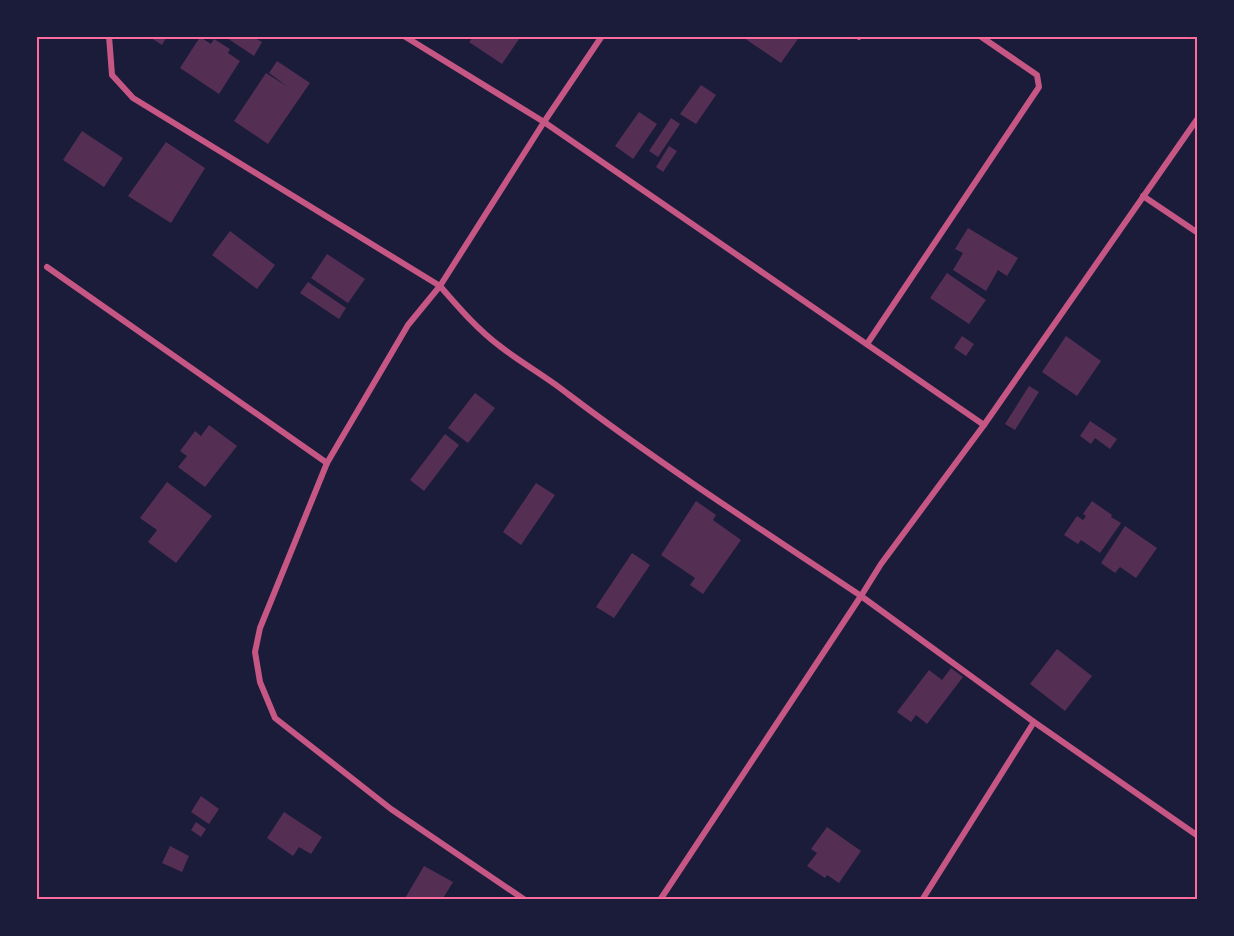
<svg xmlns="http://www.w3.org/2000/svg" width="1234" height="936" viewBox="0 0 1234 936" font-family="'IBM Plex Sans',sans-serif">
<style>
.building{fill:#542f53}
.lines{fill:none;stroke-linecap:round;stroke-linejoin:round}
.minor{stroke:#c65784;stroke-width:6}
.neatline{fill:none;stroke:#ff6b9d;stroke-width:2}
</style>
<rect width="100%" height="100%" fill="#1b1b3a"/>
<g class="building">
<path d="M 148,36 L 167,36 L 162,45 Z"/>
<path d="M 224,36 L 252,36 L 262,42 L 254,56 Z"/>
<path d="M 474,36 L 521,36 L 502,64 L 469,42 Z"/>
<path d="M 741,36 L 800,36 L 781,63 Z"/>
<path d="M 200,37 L 211,44 L 214,39 L 230,49 L 228,53 L 240,61 L 219,94 L 180,68 Z"/>
<path d="M 277,61 L 310,83 L 268,144 L 234,121 L 266,73 L 288,87 L 269,73 Z"/>
<path d="M 701,85 L 716,95 L 696,124 L 680,114 Z"/>
<path d="M 639,112 L 657,124 L 633,159 L 615,146 Z"/>
<path d="M 671,118 L 680,124 L 658,157 L 649,151 Z"/>
<path d="M 82,131 L 123,158 L 104,187 L 63,160 Z"/>
<path d="M 166,142 L 205,168 L 171,223 L 128,196 Z"/>
<path d="M 669,146 L 677,151 L 663,172 L 656,167 Z"/>
<path d="M 968,228 L 1018,258 L 1007,276 L 998,270 L 986,291 L 953,270 L 963,253 L 955,249 Z"/>
<path d="M 230,231 L 275,265 L 257,289 L 212,255 Z"/>
<path d="M 327,254 L 365,279 L 348,303 L 311,278 Z"/>
<path d="M 947,273 L 986,300 L 969,324 L 930,298 Z"/>
<path d="M 308,282 L 346,308 L 339,319 L 300,293 Z"/>
<path d="M 962,336 L 974,344 L 966,356 L 954,348 Z"/>
<path d="M 1066,336 L 1101,361 L 1077,396 L 1042,372 Z"/>
<path d="M 1029,386 L 1039,392 L 1015,430 L 1005,424 Z"/>
<path d="M 475,393 L 495,408 L 468,443 L 448,428 Z"/>
<path d="M 1090,421 L 1117,439 L 1110,449 L 1095,438 L 1091,444 L 1080,436 Z"/>
<path d="M 209,425 L 237,446 L 205,487 L 178,467 L 187,456 L 180,451 L 195,431 L 201,436 Z"/>
<path d="M 445,434 L 459,445 L 424,491 L 410,480 Z"/>
<path d="M 167,482 L 212,516 L 176,563 L 148,542 L 157,530 L 140,518 Z"/>
<path d="M 536,483 L 555,495 L 521,545 L 503,532 Z"/>
<path d="M 696,501 L 716,515 L 713,520 L 741,540 L 703,594 L 690,585 L 695,578 L 661,555 Z"/>
<path d="M 1092,501 L 1112,515 L 1111,517 L 1121,523 L 1100,553 L 1081,540 L 1078,544 L 1064,535 L 1077,516 L 1083,520 L 1086,516 L 1083,514 Z"/>
<path d="M 1125,526 L 1157,548 L 1136,578 L 1120,567 L 1115,573 L 1101,563 Z"/>
<path d="M 632,553 L 650,565 L 614,618 L 596,607 Z"/>
<path d="M 1057,649 L 1092,676 L 1065,711 L 1030,684 Z"/>
<path d="M 951,668 L 963,677 L 927,724 L 916,715 L 911,722 L 897,712 L 929,670 L 942,680 Z"/>
<path d="M 201,796 L 219,809 L 209,824 L 191,812 Z"/>
<path d="M 284,812 L 322,837 L 311,854 L 299,847 L 293,856 L 267,838 Z"/>
<path d="M 196,822 L 206,829 L 201,837 L 191,830 Z"/>
<path d="M 827,827 L 861,851 L 839,883 L 827,875 L 825,878 L 807,866 L 817,853 L 811,849 Z"/>
<path d="M 170,846 L 189,856 L 182,872 L 162,863 Z"/>
<path d="M 424,866 L 453,882 L 442,900 L 404,900 Z"/>
</g>
<g class="lines">
<g class="minor">
<path d="M 109,36 L 112,75 L 133,98 L 440,286 C 459,308 478,330 501,347 C 523,364 547,377 568,394 C 663,466 762,530 861,596 L 660,900"/>
<path d="M 404,36 L 544,122 L 984,425"/>
<path d="M 859,37 L 860,36"/>
<path d="M 1198,118 L 984,425 L 881,564 L 861,596 L 1034,722 L 1198,836"/>
<path d="M 1143,196 L 1198,233"/>
<path d="M 47,267 L 327,463"/>
<path d="M 867,344 L 1039,87 L 1037,75 L 980,36"/>
<path d="M 525,900 L 391,809 L 275,718 L 260,682 L 255,652 L 260,628 L 327,463 L 408,325 L 440,286 L 544,122 L 602,36"/>
<path d="M 922,900 L 1034,722"/>
</g>
</g>
<rect width="1234" height="936" fill="none" stroke="#1b1b3a" stroke-width="75"/>
<rect x="38" y="38" width="1158" height="860" class="neatline"/>
</svg>
